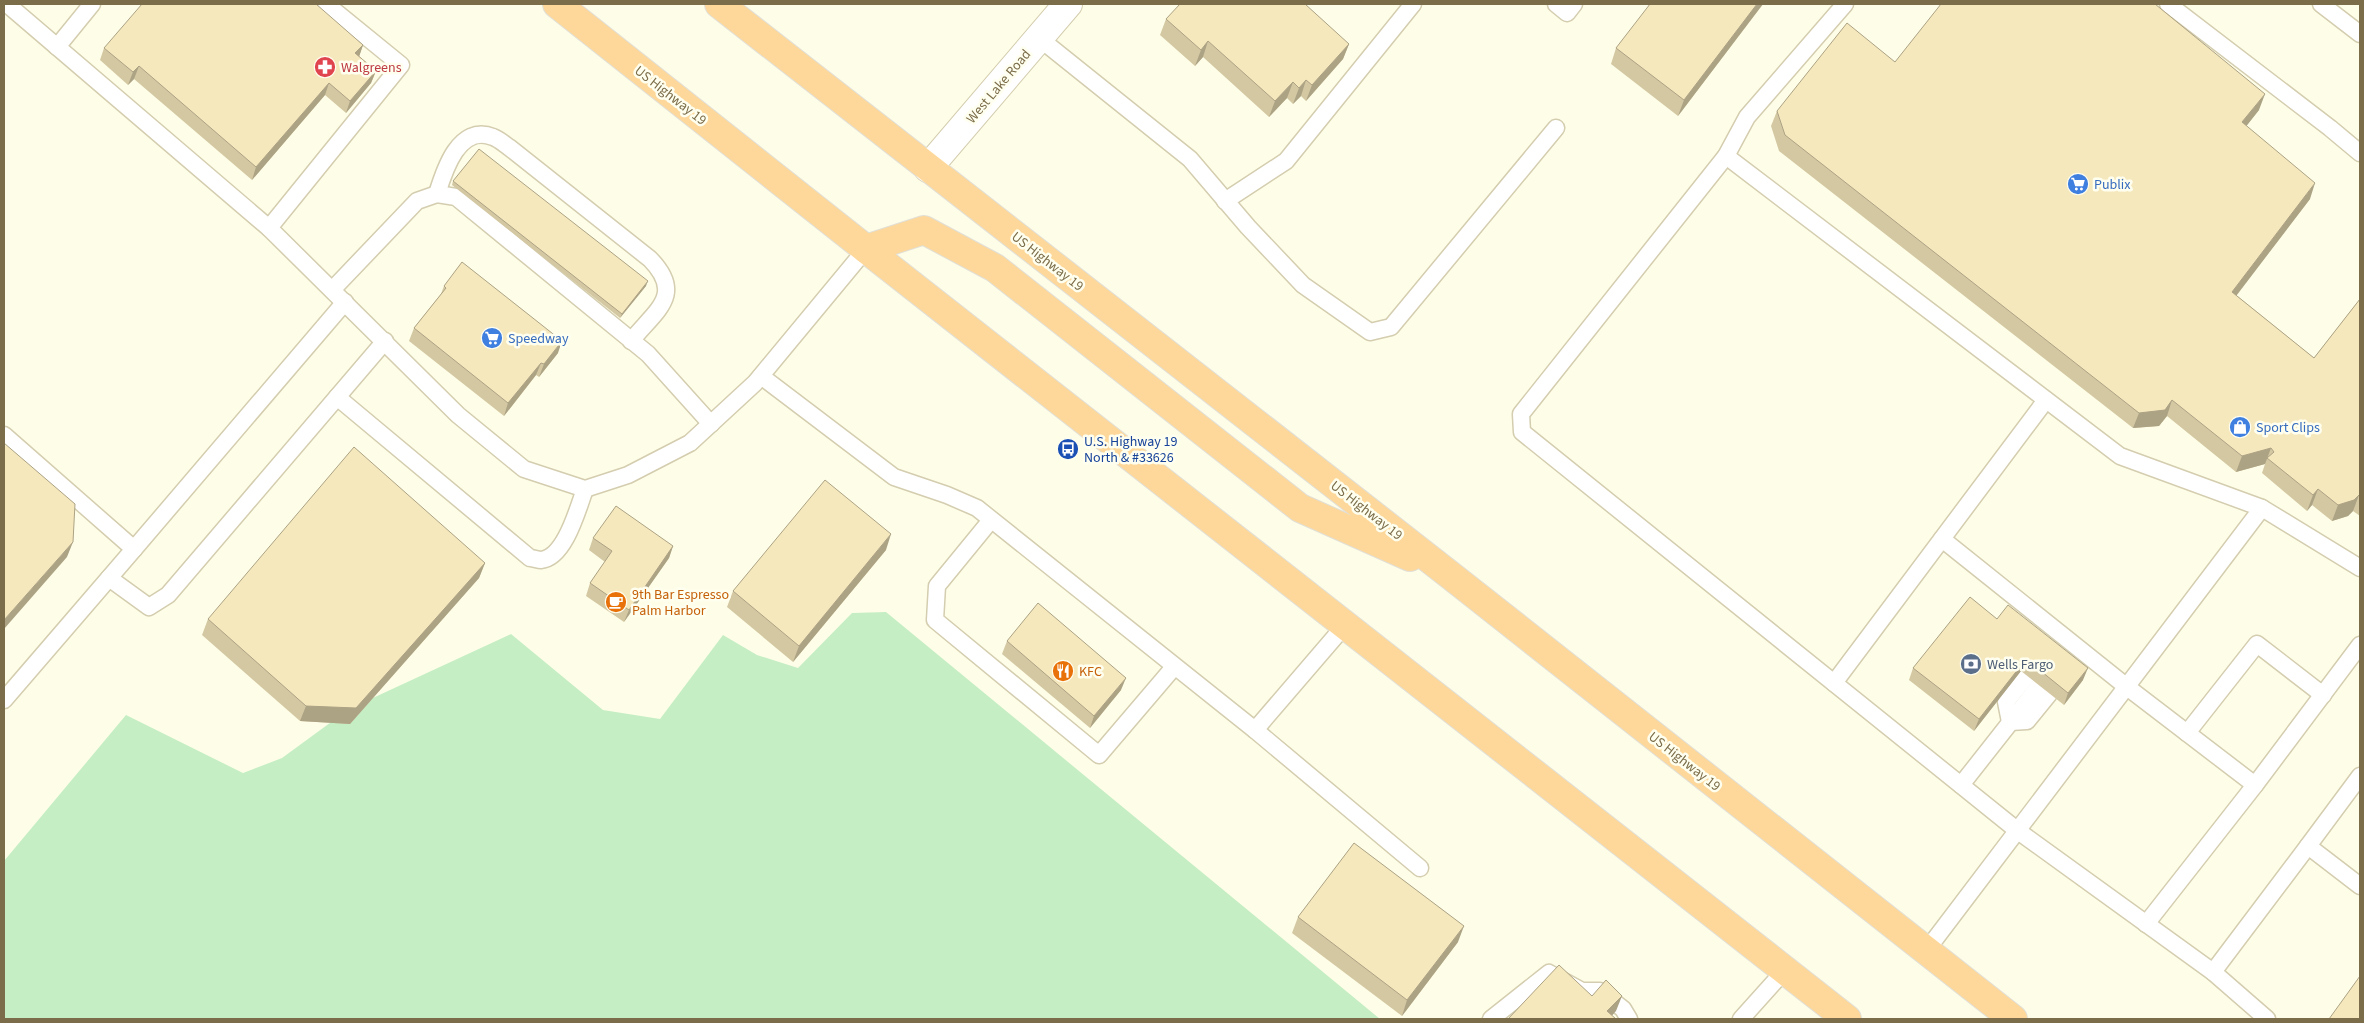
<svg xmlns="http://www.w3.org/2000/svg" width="2364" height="1023" viewBox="0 0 2364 1023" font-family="'Source Sans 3',sans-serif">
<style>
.green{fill:#c6eec4}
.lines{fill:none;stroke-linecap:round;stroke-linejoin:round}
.lane-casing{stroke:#d4cdaf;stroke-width:19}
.street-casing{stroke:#d4cdaf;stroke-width:30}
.highway-casing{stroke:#e2dfd7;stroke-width:30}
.lane{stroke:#fff;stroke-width:16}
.street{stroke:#fff;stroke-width:28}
.highway{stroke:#fdd89a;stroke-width:28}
.wall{fill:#d4c8a3}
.shaded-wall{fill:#aca284}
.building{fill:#f6e8bd;stroke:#aca284}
.labels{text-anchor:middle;stroke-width:5;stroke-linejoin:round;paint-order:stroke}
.health-label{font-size:14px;fill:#be3a42;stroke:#fffff0;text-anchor:start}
.street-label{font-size:14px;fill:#7b6d49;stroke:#fffff0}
.shop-label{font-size:14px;fill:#366cbe;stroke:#fffff0;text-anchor:start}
.transit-label{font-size:14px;fill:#164399;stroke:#fffff0;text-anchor:start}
.food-label{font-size:14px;fill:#c56008;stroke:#fffff0;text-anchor:start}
.service-label{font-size:14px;fill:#4e5e75;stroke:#fffff0;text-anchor:start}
</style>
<rect width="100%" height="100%" fill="#fefee8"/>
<path class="green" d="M 886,612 L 1380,1019 L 4,1019 L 4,861 L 126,715 L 243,773 L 282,758 L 349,709 L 511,634 L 603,710 L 660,719 L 723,635 L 757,655 L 798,668 L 852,613 Z"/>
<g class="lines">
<g class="lane-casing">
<g id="lane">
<path d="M 7,4 L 269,228"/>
<path d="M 326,4 L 401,65 L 269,228 L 458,415 L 524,469 L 585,489 L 628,475 L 690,443 L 755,383 L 866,249"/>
<path d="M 1556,4 L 1567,13 L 1574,4"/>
<path d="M 1845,4 L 1747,117 L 1726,156 L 1521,414 L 1522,432 L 2018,831 L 2213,972 L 2308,846 L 2360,886"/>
<path d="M 2168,4 L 2330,128 L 2360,153"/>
<path d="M 2321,4 L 2360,34"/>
<path d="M 1039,38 L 1190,159 L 1248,227 L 1303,285 L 1370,332 L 1391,327 L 1556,128"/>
<path d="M 57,47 L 92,4"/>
<path d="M 1726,156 L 2120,456 L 2262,508"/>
<path d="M 437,194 C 444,171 459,123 493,137 C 499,139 504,144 510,148 L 650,259 C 685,295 656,310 631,341"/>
<path d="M 1225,201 L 1286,161 L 1413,4"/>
<path d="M 332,290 L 417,201 L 437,194 L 456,197 L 648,354 L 711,424"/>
<path d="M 761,376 L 894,477 L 947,495 L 977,508 L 1255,730 L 1420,868"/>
<path d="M 337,397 L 530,558 C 533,558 538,560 541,560 C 565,558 578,508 585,489"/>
<path d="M 4,435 L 134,549 L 4,700"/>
<path d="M 991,520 L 937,586 L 935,620 L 1099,755 L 1174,667"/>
<path d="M 1942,539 L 2127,687 L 2255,785 L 2360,645"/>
<path d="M 134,549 L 345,302"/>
<path d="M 109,578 L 149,607 L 168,595 L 385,341"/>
<path d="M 1834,683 L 2046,400"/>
<path d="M 2010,722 L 2006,702 L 2027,676"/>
<path d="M 2010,722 L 2027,721 L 2049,694"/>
<path d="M 1255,730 L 1346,624"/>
<path d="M 2187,733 L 2257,644 L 2323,695"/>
<path d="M 1961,785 L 2039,686"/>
<path d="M 2308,846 L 2360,776"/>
<path d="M 2146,924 L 2255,785"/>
<path d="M 1926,951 L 2262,508 L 2360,568"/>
<path d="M 2213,972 L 2267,1019"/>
<path d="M 1491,1019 L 1549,973 L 1582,991 L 1600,991 L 1623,1009 L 1629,1019"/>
<path d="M 1741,1019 L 1785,970"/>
</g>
</g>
<g class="street-casing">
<path id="street" d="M 928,168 L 1068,4"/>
</g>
<g class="highway-casing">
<g id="highway">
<path d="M 557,4 L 866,249 L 1847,1019"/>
<path d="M 719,4 L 1450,575 L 2013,1019"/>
<path d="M 866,249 L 924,230 L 995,268 L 1300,508 L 1410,557"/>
</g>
</g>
<use href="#lane" class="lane"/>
<use href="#street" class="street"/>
<use href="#highway" class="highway"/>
</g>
<g class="wall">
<path d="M 1763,4 L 1678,116 L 1611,64 L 1616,48 Z"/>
<path d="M 1166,19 L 1349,44 L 1343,59 L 1306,101 L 1301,96 L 1293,104 L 1287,98 L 1269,117 L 1203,57 L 1195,66 L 1160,35 Z"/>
<path d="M 363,45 L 359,56 L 376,71 L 371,83 L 346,113 L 325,95 L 252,180 L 134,79 L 128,85 L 100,60 L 104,48 Z"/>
<path d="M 1895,62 L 2259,110 L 2246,126 L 2310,199 L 2236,295 L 2314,358 L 2360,299 L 2360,516 L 2353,511 L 2348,516 L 2332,521 L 2312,505 L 2307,511 L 2262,473 L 2265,464 L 2236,472 L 2167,416 L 2159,426 L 2133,428 L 1779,151 L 1771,126 L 1777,111 Z"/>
<path d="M 453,181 L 646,286 L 620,318 L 452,185 Z"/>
<path d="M 444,286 L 558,353 L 539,377 L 536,375 L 504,416 L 409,341 L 414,328 L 441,294 Z"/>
<path d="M 593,538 L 673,546 L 669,558 L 624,622 L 586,596 L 590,583 L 605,562 L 589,550 Z"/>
<path d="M 886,550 L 793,662 L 727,607 L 733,591 Z"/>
<path d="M 485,563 L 479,578 L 350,724 L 300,721 L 202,635 L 208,619 Z"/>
<path d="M 1997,619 L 2083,680 L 2064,705 L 2021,671 L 1974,731 L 1909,680 L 1913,668 Z"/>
<path d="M 1007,641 L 1121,690 L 1090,728 L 1002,654 Z"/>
<path d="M 1298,917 L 1458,942 L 1402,1016 L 1292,933 Z"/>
</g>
<g class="shaded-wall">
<path d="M 1757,4 L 1763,4 L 1678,116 L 1684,100 Z"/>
<path d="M 1208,41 L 1203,57 L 1195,66 L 1201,50 Z"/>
<path d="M 1349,44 L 1343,59 L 1306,101 L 1312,85 Z"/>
<path d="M 363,45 L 359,57 L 355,53 Z"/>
<path d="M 139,66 L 134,79 L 128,85 L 133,72 Z"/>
<path d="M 376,71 L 371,83 L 346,113 L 350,101 Z"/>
<path d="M 1306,80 L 1301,96 L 1293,104 L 1299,88 Z"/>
<path d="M 1293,82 L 1287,98 L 1269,117 L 1275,101 Z"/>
<path d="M 329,83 L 325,95 L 252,180 L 256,167 Z"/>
<path d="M 2265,94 L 2259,110 L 2237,138 L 2242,122 Z"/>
<path d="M 2315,183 L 2310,199 L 2227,308 L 2232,292 Z"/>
<path d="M 648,281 L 646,286 L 620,318 L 622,314 Z"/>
<path d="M 562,341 L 558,353 L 539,377 L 544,364 Z"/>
<path d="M 541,363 L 536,375 L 504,416 L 508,403 Z"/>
<path d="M 2172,400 L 2167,416 L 2159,426 L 2133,428 L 2139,413 Z"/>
<path d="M 2271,448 L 2265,464 L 2236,472 L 2242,456 Z"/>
<path d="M 2318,489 L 2312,505 L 2307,511 L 2313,495 Z"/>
<path d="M 2359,495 L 2353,511 L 2348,516 L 2332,521 L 2338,505 Z"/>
<path d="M 891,534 L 886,550 L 793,662 L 799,646 Z"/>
<path d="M 73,542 L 67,557 L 4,629 L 4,620 Z"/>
<path d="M 673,546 L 669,558 L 624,622 L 629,610 Z"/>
<path d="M 485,563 L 479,578 L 350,724 L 300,721 L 306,706 Z"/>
<path d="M 2026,659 L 2021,671 L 1974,731 L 1979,719 Z"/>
<path d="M 2088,668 L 2083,680 L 2064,705 L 2068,693 Z"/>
<path d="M 1126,678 L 1121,690 L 1090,728 L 1094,716 Z"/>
<path d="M 1464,926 L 1458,942 L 1402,1016 L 1407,1000 Z"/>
<path d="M 1622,996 L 1616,1011 L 1609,1019 L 1607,1011 Z"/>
</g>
<g class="building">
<path d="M 142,4 L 316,4 L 363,45 L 355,53 L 376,71 L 350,101 L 329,83 L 256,167 L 139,66 L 133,72 L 104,48 Z"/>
<path d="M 1180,4 L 1305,4 L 1349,44 L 1312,85 L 1306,80 L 1299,88 L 1293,82 L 1275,101 L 1208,41 L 1201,50 L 1166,19 Z"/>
<path d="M 1650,4 L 1757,4 L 1684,100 L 1616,48 Z"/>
<path d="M 1941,4 L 2155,4 L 2265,94 L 2242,122 L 2315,183 L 2232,292 L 2314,358 L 2360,299 L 2360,496 L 2359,495 L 2354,500 L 2338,505 L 2318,489 L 2313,495 L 2267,458 L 2274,452 L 2271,448 L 2242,456 L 2172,400 L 2165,410 L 2139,413 L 1785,135 L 1777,111 L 1847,23 L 1895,62 Z"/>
<path d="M 479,149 L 648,281 L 622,314 L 453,181 Z"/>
<path d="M 462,262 L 562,341 L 544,364 L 541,363 L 508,403 L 414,328 L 446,288 L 444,286 Z"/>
<path d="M 4,443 L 75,504 L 73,542 L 4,620 Z"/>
<path d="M 354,447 L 485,563 L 356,708 L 306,706 L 208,619 Z"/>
<path d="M 825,480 L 891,534 L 799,646 L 733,591 Z"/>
<path d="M 616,506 L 673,546 L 629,610 L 590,583 L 612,551 L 593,538 Z"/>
<path d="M 1970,597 L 1997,619 L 2008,605 L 2088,668 L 2068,693 L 2026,659 L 1979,719 L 1913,668 Z"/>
<path d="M 1038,603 L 1126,678 L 1094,716 L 1007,641 Z"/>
<path d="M 1354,843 L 1464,926 L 1407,1000 L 1298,917 Z"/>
<path d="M 1559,965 L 1592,996 L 1606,980 L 1622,996 L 1607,1011 L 1616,1019 L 1508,1019 Z"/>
<path d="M 2360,976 L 2360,1019 L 2329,1019 Z"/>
</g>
<defs>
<g id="pharmacy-disc" transform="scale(1.125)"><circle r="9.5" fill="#e0444e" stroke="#fffff0"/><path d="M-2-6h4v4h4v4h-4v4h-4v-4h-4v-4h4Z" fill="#fff"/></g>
<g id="supermarket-disc" transform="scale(1.125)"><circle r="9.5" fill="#3f7fe0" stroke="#fffff0"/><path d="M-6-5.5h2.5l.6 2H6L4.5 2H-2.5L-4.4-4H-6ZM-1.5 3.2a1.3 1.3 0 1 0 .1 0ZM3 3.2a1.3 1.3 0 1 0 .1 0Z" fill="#fff"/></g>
<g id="shop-disc" transform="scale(1.125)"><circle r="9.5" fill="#3f7fe0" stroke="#fffff0"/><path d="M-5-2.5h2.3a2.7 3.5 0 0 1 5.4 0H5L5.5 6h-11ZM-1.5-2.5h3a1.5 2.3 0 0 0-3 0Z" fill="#fff"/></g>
<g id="bus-disc" transform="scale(1.125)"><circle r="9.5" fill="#1a4fb4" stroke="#fffff0"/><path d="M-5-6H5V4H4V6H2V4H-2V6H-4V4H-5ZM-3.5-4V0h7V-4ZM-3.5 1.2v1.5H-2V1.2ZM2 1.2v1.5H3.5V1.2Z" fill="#fff"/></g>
<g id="cafe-disc" transform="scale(1.125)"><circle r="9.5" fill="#e8710a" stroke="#fffff0"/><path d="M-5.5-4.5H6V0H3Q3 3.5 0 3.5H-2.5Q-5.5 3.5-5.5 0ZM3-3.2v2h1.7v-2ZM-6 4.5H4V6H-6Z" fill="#fff"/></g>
<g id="bank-disc" transform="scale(1.125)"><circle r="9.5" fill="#5c6f8a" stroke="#fffff0"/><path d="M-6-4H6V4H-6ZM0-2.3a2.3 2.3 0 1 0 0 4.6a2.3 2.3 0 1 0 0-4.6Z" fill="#fff"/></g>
<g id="restaurant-disc" transform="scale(1.125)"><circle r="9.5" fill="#e8710a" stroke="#fffff0"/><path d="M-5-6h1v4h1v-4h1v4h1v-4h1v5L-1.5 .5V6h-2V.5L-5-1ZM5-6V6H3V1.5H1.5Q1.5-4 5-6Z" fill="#fff"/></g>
</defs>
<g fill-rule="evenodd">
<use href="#pharmacy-disc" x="325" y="67"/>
<use href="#supermarket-disc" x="2078" y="184"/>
<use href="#supermarket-disc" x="492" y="338"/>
<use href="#shop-disc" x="2240" y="427"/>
<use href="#bus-disc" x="1068" y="449"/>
<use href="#cafe-disc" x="616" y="602"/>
<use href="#bank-disc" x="1971" y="664"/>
<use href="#restaurant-disc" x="1063" y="671"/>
</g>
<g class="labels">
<g class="health-label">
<text x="341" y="72">Walgreens</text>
</g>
<g class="street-label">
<text transform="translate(998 86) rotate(-50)" y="5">West Lake Road</text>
<text transform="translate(671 95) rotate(38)" y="5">US Highway 19</text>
<text transform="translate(1048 261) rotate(38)" y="5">US Highway 19</text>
<text transform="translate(1367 510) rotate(38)" y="5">US Highway 19</text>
<text transform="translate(1685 761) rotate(38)" y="5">US Highway 19</text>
</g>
<g class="shop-label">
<text x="2094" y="189">Publix</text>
<text x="508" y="343">Speedway</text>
<text x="2256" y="432">Sport Clips</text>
</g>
<g class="transit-label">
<text x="1084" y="446">U.S. Highway 19<tspan x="1084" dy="16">North &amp; #33626</tspan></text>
</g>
<g class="food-label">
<text x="632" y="599">9th Bar Espresso<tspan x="632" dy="16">Palm Harbor</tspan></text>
<text x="1079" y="676">KFC</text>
</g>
<g class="service-label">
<text x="1987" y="669">Wells Fargo</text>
</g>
</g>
<rect width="2364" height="1023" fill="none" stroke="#7b6d49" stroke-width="10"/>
</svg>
